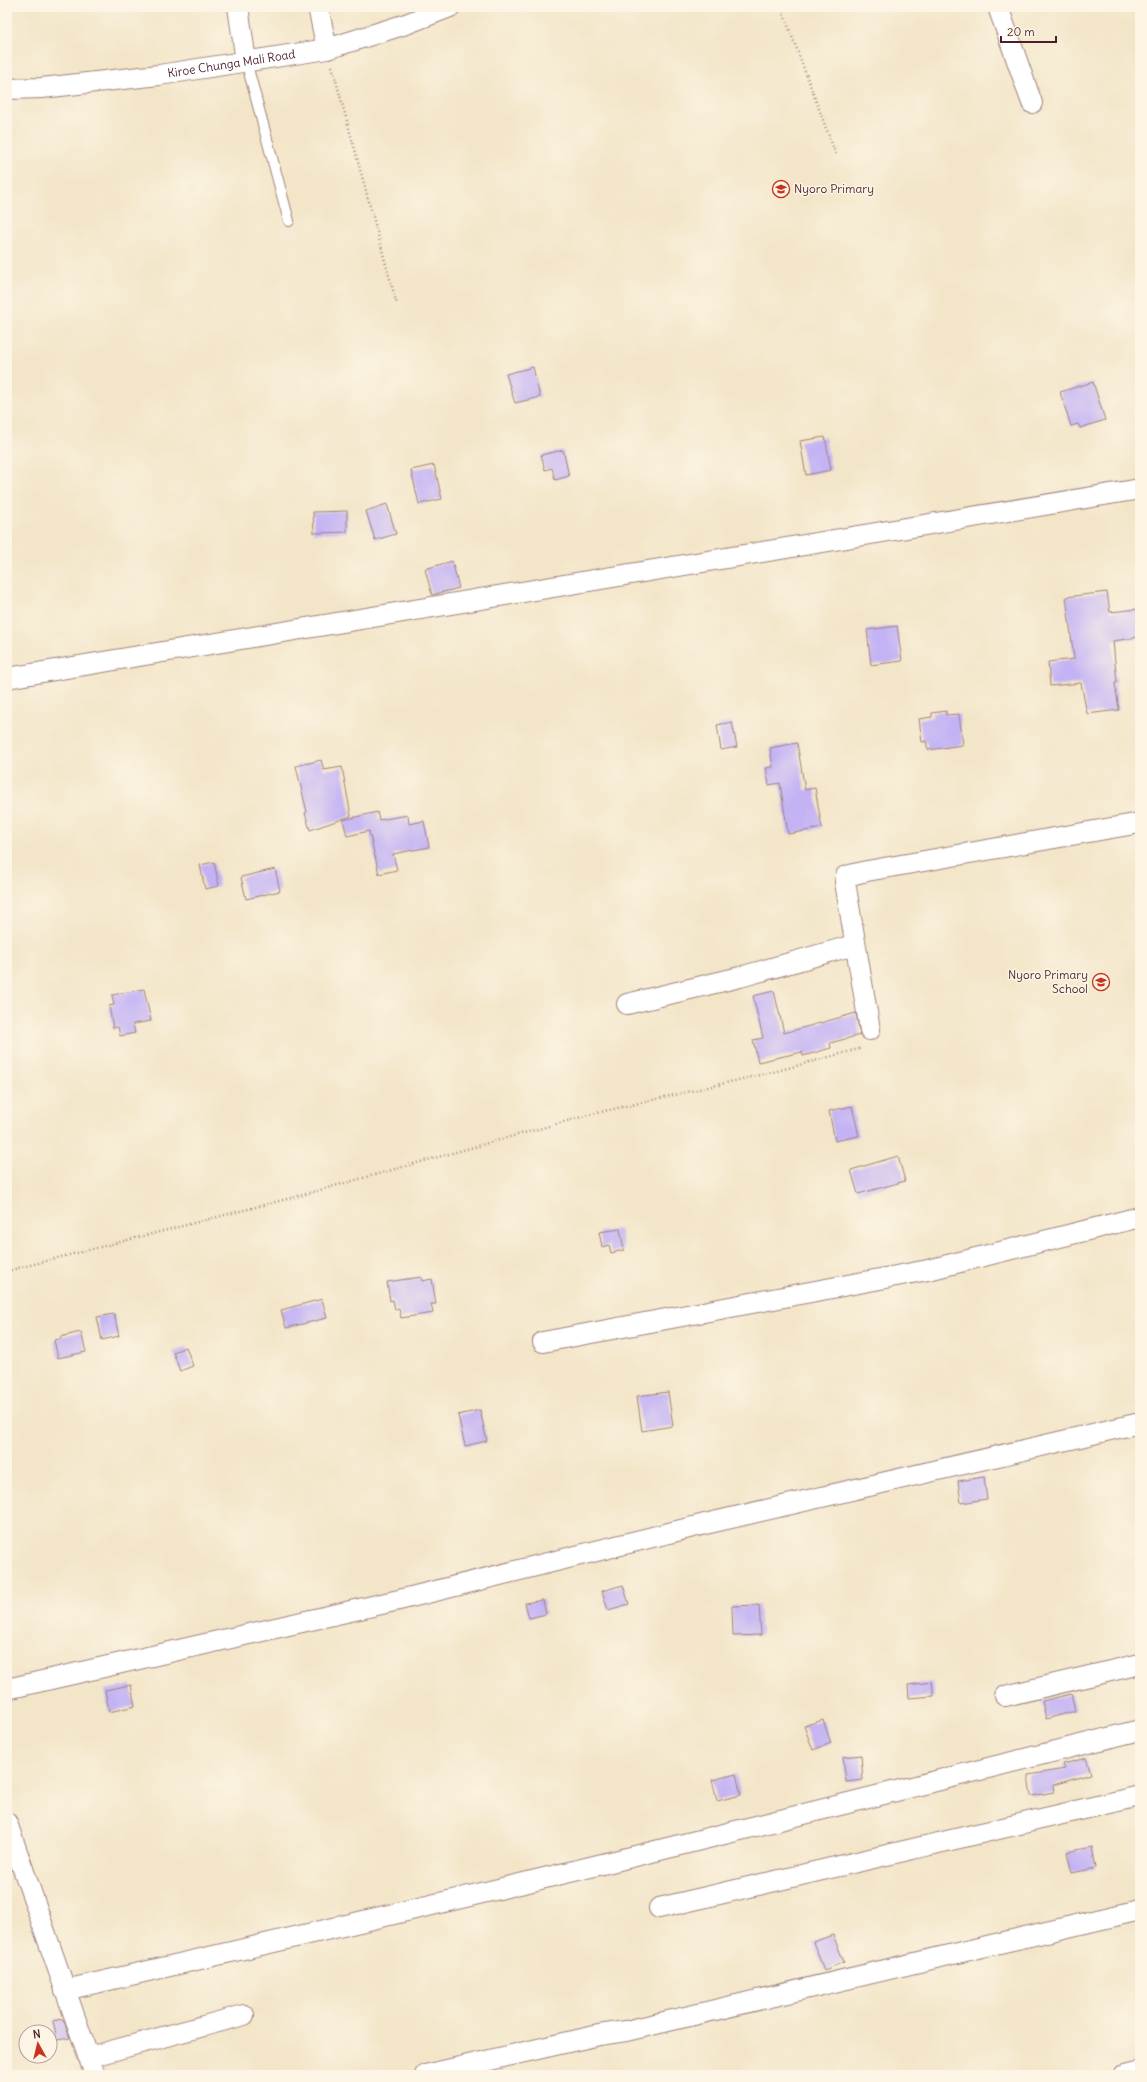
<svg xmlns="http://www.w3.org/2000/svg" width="1147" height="2082" viewBox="0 0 1147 2082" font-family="Delius,sans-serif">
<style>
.building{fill:#c3b2f4}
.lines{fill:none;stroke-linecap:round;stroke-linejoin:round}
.lane-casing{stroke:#9e827a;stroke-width:12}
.street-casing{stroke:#9e827a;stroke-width:22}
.path{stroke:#9e827a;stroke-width:2.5;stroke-dasharray:1 3;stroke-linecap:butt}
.lane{stroke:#fff;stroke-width:10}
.street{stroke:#fff;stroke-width:20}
.labels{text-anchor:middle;stroke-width:3;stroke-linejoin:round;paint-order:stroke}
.street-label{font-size:12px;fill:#4a1f2b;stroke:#fcf5e5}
.poi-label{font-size:12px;fill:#4a1f2b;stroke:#fcf5e5;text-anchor:start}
</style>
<rect width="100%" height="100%" fill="#fcf5e5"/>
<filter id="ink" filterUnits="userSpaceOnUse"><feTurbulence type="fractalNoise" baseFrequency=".025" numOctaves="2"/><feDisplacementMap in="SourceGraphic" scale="8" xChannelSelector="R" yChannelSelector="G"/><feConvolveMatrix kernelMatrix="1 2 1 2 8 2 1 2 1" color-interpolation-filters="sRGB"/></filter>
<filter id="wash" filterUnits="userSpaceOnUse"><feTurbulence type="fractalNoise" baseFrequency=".012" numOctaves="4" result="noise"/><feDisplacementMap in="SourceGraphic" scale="16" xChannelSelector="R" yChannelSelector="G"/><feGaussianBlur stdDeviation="0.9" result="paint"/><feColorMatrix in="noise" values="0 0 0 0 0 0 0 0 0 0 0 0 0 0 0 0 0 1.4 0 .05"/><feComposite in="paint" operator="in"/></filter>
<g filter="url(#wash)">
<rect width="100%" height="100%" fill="#f3e5c8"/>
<g id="blocks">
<g class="building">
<path d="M 533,367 L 540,397 L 515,403 L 506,374 Z"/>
<path d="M 1093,382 L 1105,420 L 1080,428 L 1078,424 L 1071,426 L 1060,392 Z"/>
<path d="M 825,437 L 831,470 L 806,475 L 800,441 Z"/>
<path d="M 563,450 L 569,476 L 555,480 L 552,468 L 545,470 L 541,455 Z"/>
<path d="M 434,465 L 442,499 L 419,504 L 411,470 Z"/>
<path d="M 387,504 L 396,534 L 375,540 L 366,511 Z"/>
<path d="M 347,511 L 347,532 L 314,533 L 313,512 Z"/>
<path d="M 452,561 L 459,588 L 432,595 L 425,569 Z"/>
<path d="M 1107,592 L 1110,612 L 1138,609 L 1140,613 L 1140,637 L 1113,641 L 1117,683 L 1115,683 L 1119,710 L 1087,714 L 1081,683 L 1050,686 L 1048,662 L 1074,659 L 1066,597 Z"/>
<path d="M 897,626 L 902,661 L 871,665 L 867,630 Z"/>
<path d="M 946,711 L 946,715 L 959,714 L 963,745 L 928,750 L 926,741 L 922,742 L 919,719 L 932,717 L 932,713 Z"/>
<path d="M 732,722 L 737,747 L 721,750 L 717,725 Z"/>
<path d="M 797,743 L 805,790 L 815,788 L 822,828 L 788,834 L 780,783 L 769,785 L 766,768 L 773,767 L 770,748 Z"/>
<path d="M 321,760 L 324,770 L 342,767 L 351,816 L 310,830 L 305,813 L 307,812 L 296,766 Z"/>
<path d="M 377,812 L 379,820 L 408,815 L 409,824 L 424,821 L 429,847 L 393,854 L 397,870 L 379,874 L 369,831 L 347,836 L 343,820 Z"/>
<path d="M 214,862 L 219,886 L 205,889 L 200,865 Z"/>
<path d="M 275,869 L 280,891 L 246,899 L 241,877 Z"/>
<path d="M 144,989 L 151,1021 L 133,1024 L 135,1033 L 120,1036 L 118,1027 L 113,1028 L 109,1006 L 114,1005 L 112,995 Z"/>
<path d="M 774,991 L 784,1033 L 856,1013 L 860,1035 L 830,1043 L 831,1048 L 803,1056 L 802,1052 L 758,1062 L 753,1040 L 763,1038 L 753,996 Z"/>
<path d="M 852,1106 L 859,1136 L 835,1141 L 829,1111 Z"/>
<path d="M 898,1156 L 905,1181 L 858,1194 L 851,1170 Z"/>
<path d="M 620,1229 L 624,1250 L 611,1253 L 609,1245 L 602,1247 L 599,1232 Z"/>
<path d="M 421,1277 L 422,1281 L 432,1279 L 436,1304 L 431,1304 L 433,1313 L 401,1318 L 399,1309 L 395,1310 L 393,1300 L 390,1301 L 387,1282 Z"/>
<path d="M 322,1299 L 327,1318 L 286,1328 L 281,1310 Z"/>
<path d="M 114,1314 L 119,1336 L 102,1340 L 97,1317 Z"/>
<path d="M 81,1332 L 86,1352 L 58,1358 L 54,1340 L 61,1339 L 60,1337 Z"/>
<path d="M 186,1347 L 193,1366 L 180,1371 L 173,1352 Z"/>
<path d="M 668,1392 L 673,1426 L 642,1431 L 637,1396 Z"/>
<path d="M 480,1410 L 487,1441 L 465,1446 L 458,1415 Z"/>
<path d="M 984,1477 L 987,1499 L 961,1503 L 958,1481 Z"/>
<path d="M 623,1585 L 629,1604 L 608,1610 L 602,1591 Z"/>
<path d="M 543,1600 L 546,1614 L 529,1618 L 525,1603 Z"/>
<path d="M 759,1605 L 761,1635 L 733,1636 L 732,1606 Z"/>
<path d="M 932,1682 L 934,1696 L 909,1698 L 908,1685 Z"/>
<path d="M 131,1685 L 135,1706 L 109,1712 L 105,1690 Z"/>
<path d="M 1071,1694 L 1075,1711 L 1046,1719 L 1042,1701 Z"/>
<path d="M 823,1720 L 831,1743 L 813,1750 L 804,1726 Z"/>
<path d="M 861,1755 L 863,1780 L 846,1782 L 843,1757 Z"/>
<path d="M 1086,1758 L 1091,1774 L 1053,1785 L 1054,1792 L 1031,1796 L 1028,1775 L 1065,1769 L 1063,1764 Z"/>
<path d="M 736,1774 L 741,1795 L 717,1801 L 712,1780 Z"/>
<path d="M 1092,1847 L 1096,1868 L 1072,1873 L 1067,1852 Z"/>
<path d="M 833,1935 L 844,1962 L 824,1970 L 813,1942 Z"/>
<path d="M 63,2019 L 70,2038 L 57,2040 L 53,2021 Z"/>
</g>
</g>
</g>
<g filter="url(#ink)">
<use href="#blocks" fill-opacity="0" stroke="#9e827a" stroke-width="1"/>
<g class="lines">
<g class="lane-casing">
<path id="lane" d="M 246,61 L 289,221"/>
</g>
<g class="street-casing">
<g id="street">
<path d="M 238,7 L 246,61"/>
<path d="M 318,7 L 327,49"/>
<path d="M 998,7 L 1032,103"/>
<path id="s1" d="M 7,89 L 42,88 L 159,75 L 327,49 L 406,24 L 450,7"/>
<path d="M 7,678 L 1140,489"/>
<path d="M 627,1004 L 740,977 L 854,945"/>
<path d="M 870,1030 L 845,882 L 846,876 L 867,871 L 1140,823"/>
<path d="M 543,1342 L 928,1270 L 1140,1217"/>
<path d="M 7,1689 L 399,1600 L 705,1524 L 1140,1423"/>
<path d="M 1005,1696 L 1140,1664"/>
<path d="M 7,1823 L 95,2075"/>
<path d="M 659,1908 L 1140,1796"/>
<path d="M 65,1990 C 289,1939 513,1887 736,1831 C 871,1798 1005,1763 1140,1730"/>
<path d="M 89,2057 L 244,2015"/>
<path d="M 425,2075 L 599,2035 L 626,2031 L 1140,1910"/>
<path d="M 1124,2075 L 1140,2071"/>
</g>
</g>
<g class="path">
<path d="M 781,7 L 836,155"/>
<path d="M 332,66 L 397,305"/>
<path d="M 7,1271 L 295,1197 L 592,1114 L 777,1071 L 862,1048"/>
</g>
<use href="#lane" class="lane"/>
<use href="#street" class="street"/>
</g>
</g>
<defs>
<g id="school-ring" transform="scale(0.9)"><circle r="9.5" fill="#fcf5e5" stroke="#c8321e" stroke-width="1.5"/><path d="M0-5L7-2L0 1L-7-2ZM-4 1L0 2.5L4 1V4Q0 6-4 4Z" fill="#c8321e"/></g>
</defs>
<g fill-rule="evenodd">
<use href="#school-ring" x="781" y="189"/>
<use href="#school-ring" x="1101" y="982"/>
</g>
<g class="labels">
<g class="street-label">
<text dy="4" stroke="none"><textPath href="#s1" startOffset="226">Kiroe Chunga Mali Road</textPath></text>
</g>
<g class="poi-label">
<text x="794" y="193">Nyoro Primary</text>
<text x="1088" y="979" text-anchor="end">Nyoro Primary<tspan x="1088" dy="14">School</tspan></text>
</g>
</g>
<rect width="1147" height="2082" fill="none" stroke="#fcf5e5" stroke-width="24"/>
<g transform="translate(38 2044) rotate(352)"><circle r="19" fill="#fcf5e5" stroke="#b59f9b"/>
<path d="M0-3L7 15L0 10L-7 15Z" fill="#c8321e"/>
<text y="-6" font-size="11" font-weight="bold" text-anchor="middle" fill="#4a1f2b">N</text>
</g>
<path d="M1001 36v6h55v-6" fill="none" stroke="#4a1f2b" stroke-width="2"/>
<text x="1007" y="36" font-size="12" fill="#4a1f2b" stroke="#fcf5e5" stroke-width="3" paint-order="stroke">20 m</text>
</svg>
